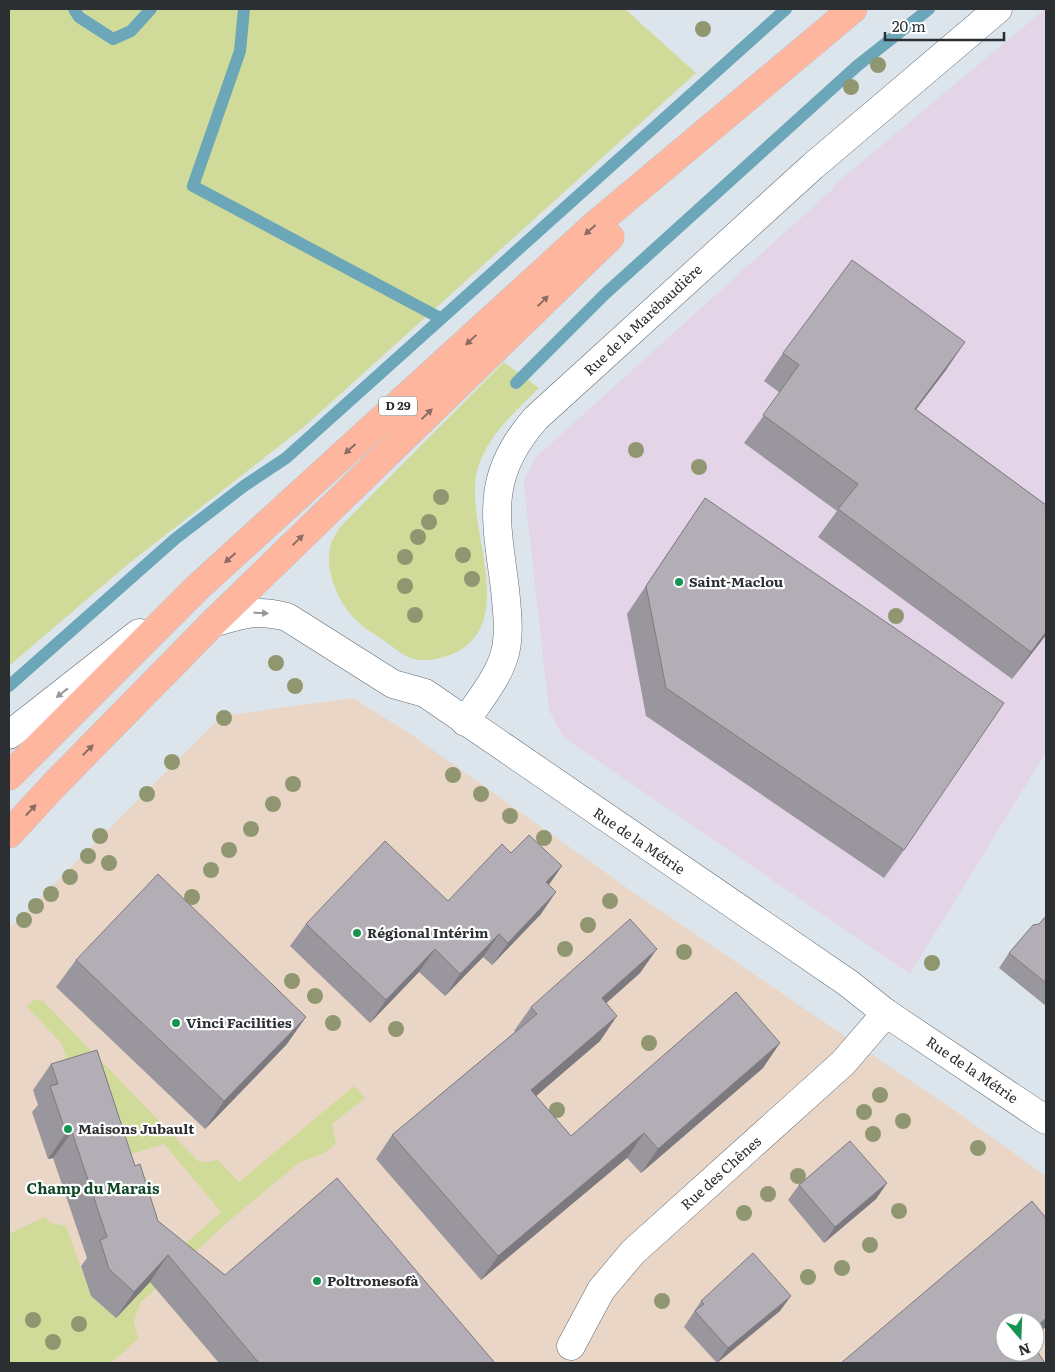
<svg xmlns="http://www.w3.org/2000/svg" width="1055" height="1372" viewBox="0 0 1055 1372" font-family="Literata,serif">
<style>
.commercial{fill:#e3d4e7}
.industrial{fill:#ead6c7;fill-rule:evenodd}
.green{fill:#d1db99}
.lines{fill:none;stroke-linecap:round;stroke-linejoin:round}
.stream{stroke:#6ba6b9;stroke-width:12}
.minor-casing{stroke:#626a70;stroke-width:29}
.tertiary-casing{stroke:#626a70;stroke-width:29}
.primary-casing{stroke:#c0c1c2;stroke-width:29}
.minor{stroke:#fff;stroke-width:28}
.tertiary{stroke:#fff;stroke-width:28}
.primary{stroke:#feb69f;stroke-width:28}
.tree{fill:#909770}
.wall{fill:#9a969d}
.shaded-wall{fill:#7d7a7f}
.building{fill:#b3aeb6;stroke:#7d7a7f}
.oneway{fill:#8a6c63}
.oneway2{fill:#969798}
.poi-dot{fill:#169351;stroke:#fff;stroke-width:2}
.labels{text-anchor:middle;stroke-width:4.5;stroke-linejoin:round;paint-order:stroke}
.shield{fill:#fff;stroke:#6b6d70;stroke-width:1}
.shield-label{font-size:12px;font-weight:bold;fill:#2c2f32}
.street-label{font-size:14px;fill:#2c2f32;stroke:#fff}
.poi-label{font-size:14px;font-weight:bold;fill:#2c2f32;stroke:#fff;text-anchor:start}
.neighbourhood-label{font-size:15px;font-weight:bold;fill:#104827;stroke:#fff}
</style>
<rect width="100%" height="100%" fill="#dce5ec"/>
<path class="commercial" d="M 1045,9 L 1046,752 L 910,974 L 563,737 L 549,710 L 524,485 L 526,475 L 536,457 L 835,187 L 834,185 Z"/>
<path class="industrial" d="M 353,698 L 409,733 L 630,890 L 961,1115 L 1046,1176 L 1046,1363 L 9,1363 L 9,929 L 222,716 ZM 1005,1322 L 1035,1322 L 1035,1352 L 1005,1352 Z"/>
<g class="green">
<path d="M 9,9 L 625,9 L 696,73 L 305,426 L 127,565 L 9,666 Z"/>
<path d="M 504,362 L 539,388 C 515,412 488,435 478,468 C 462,519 517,612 462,649 C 448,658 424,664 408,657 C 399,653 391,645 383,640 C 375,634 365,629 358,622 C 339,605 323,570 331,543 C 333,538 337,532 340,527 Z"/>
<path d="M 33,1000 L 43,1001 L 198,1161 L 208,1162 L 218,1160 L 239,1182 L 354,1086 L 365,1098 L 332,1124 L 336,1144 L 323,1154 L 300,1162 L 229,1221 L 141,1302 L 134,1321 L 138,1339 L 111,1363 L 9,1363 L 9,1234 L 44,1217 L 51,1223 L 66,1226 L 91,1296 L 160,1266 L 221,1212 L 164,1144 L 100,1164 L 62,1044 L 27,1007 Z"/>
</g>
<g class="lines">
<g class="stream">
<path d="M 74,9 L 79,17 L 113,39 L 131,31 L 151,9"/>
<path d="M 244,9 L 240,51 L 193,186 L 440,318"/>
<path d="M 516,383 L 605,294 L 857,66 L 929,9"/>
<path d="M 9,686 L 175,539 L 244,486 L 286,458 L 786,9"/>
</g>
<g class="minor-casing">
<g id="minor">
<path d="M 9,735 L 139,633"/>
<path d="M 571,1346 L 601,1290 L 633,1252 L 843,1063 L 886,1013"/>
</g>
</g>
<g class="tertiary-casing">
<g id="tertiary">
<path d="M 213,623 C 244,614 255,609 287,617 L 393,684 L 425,693 L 848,983 L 886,1013 L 1046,1120"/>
<path d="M 465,722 C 479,700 498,679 505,653 C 510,633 507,610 505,589 C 496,518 484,477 536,418 L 813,166 L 998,9"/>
</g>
</g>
<g class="primary-casing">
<g id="primary">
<path d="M 9,776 L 197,588 L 596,224 L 853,9"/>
<path d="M 9,834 L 54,785 L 213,623 L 610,237"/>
</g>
</g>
<use href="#minor" class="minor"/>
<use href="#tertiary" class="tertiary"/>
<use href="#primary" class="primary"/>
</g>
<g class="tree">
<circle cx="703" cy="29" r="8"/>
<circle cx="878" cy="65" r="8"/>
<circle cx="851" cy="87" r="8"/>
<circle cx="636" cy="450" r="8"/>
<circle cx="699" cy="467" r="8"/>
<circle cx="441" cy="497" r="8"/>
<circle cx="429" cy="522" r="8"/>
<circle cx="418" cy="537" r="8"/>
<circle cx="463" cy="555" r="8"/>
<circle cx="405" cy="557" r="8"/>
<circle cx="472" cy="579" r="8"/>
<circle cx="405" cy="586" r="8"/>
<circle cx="415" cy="615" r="8"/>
<circle cx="896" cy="616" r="8"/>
<circle cx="276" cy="663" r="8"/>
<circle cx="295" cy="686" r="8"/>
<circle cx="224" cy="718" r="8"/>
<circle cx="172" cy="762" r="8"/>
<circle cx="453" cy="775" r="8"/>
<circle cx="293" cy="784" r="8"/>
<circle cx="147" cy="794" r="8"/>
<circle cx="481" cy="794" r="8"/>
<circle cx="273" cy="804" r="8"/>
<circle cx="510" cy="816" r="8"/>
<circle cx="251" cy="829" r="8"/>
<circle cx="100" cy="836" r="8"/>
<circle cx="544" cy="838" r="8"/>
<circle cx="229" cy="850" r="8"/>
<circle cx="88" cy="856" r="8"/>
<circle cx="109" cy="863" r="8"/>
<circle cx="211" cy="870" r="8"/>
<circle cx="70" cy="877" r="8"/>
<circle cx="51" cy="894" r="8"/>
<circle cx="192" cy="897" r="8"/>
<circle cx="610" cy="901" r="8"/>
<circle cx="36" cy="906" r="8"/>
<circle cx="24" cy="920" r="8"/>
<circle cx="588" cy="925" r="8"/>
<circle cx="565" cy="949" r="8"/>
<circle cx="684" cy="952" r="8"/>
<circle cx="932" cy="963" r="8"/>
<circle cx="292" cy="981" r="8"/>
<circle cx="315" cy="996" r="8"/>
<circle cx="333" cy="1023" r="8"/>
<circle cx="396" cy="1029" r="8"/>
<circle cx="649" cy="1043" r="8"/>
<circle cx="880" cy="1095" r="8"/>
<circle cx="557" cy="1110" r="8"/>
<circle cx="864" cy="1112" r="8"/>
<circle cx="903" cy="1121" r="8"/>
<circle cx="873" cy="1134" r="8"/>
<circle cx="978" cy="1148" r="8"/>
<circle cx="798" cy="1176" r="8"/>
<circle cx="768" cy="1194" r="8"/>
<circle cx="899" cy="1211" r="8"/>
<circle cx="744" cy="1213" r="8"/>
<circle cx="870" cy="1245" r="8"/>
<circle cx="842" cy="1268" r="8"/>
<circle cx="808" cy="1277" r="8"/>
<circle cx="662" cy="1301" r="8"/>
<circle cx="33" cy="1320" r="8"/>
<circle cx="79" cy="1324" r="8"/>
<circle cx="53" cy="1342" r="8"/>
</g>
<g class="wall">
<path d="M 783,353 L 946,370 L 916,409 L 1046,505 L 1046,635 L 1012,679 L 818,537 L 837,511 L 744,443 L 780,393 L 764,381 Z"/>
<path d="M 705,498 L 904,850 L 884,878 L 646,716 L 627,614 Z"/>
<path d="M 511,853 L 549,885 L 541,914 L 492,965 L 483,957 L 445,996 L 419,972 L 370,1023 L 290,946 L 306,924 L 448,901 Z"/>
<path d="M 1046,916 L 1046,1006 L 999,968 L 1009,953 L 1039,924 Z"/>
<path d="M 76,960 L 287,1044 L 205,1129 L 56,987 Z"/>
<path d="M 640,973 L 606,1003 L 600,1041 L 536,1096 L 571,1136 L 763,1068 L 641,1173 L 627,1158 L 481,1280 L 376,1159 L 392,1135 L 515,1032 L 514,1031 L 531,1007 Z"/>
<path d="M 51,1064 L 135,1166 L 158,1221 L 225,1275 L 495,1363 L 219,1363 L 150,1282 L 116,1318 L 91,1296 L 81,1266 L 87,1258 L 53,1158 L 48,1159 L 32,1112 L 38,1105 L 33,1090 Z"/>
<path d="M 887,1183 L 876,1199 L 824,1243 L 788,1200 L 799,1185 Z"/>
<path d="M 701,1301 L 780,1311 L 717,1363 L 684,1327 Z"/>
</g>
<g class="shaded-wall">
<path d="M 965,342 L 946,370 L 896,436 L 915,409 Z"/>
<path d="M 1046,632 L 1046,635 L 1012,679 L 1031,652 Z"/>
<path d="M 562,866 L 546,889 L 546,882 Z"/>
<path d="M 556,892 L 541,914 L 492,965 L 508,943 Z"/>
<path d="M 499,934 L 483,957 L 445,996 L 460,974 Z"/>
<path d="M 435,949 L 419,972 L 370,1023 L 386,1000 Z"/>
<path d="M 657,949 L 640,973 L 585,1022 L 602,998 Z"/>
<path d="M 617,1016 L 600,1041 L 515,1114 L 531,1090 Z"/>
<path d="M 306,1017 L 287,1044 L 205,1129 L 224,1101 Z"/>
<path d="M 780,1043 L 763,1068 L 641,1173 L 658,1149 Z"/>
<path d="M 72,1132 L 53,1158 L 48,1159 L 66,1133 Z"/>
<path d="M 644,1133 L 627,1158 L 481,1280 L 498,1256 Z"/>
<path d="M 887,1183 L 876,1199 L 824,1243 L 835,1227 Z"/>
<path d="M 168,1255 L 150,1282 L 116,1318 L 134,1292 Z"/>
<path d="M 791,1296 L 780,1311 L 717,1363 L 728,1348 Z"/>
<path d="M 1046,1318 L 1046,1327 L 1035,1336 L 1035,1328 Z"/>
</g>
<g class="building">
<path d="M 852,260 L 965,342 L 915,409 L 1046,505 L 1046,632 L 1031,652 L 838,509 L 858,484 L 763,415 L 799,365 L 783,353 Z"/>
<path d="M 705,498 L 1004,703 L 904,850 L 666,688 L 646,586 Z"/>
<path d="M 529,835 L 562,866 L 546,882 L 556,892 L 508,943 L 499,934 L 460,974 L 435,949 L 386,1000 L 306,924 L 385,841 L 448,901 L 502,844 L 511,853 Z"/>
<path d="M 158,874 L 306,1017 L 224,1101 L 76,960 Z"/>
<path d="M 1046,916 L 1046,983 L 1009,953 L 1033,925 L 1039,924 Z"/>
<path d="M 630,919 L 657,949 L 602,998 L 617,1016 L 531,1090 L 571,1136 L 736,992 L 780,1043 L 658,1149 L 644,1133 L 498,1256 L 392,1135 L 537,1014 L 531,1007 Z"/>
<path d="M 97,1050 L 135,1166 L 140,1164 L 158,1221 L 225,1275 L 337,1178 L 495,1363 L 259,1363 L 168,1255 L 134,1292 L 109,1269 L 100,1240 L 107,1237 L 72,1132 L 66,1133 L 50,1086 L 58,1084 L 51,1064 Z"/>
<path d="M 850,1141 L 887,1183 L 835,1227 L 799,1185 Z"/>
<path d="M 1032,1201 L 1046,1218 L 1046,1318 L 1035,1328 L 1035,1322 L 1005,1322 L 1005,1352 L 1035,1352 L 1035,1348 L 1045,1363 L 841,1363 Z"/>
<path d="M 753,1253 L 791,1296 L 728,1348 L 695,1311 L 704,1304 L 701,1301 Z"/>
</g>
<defs><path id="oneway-solid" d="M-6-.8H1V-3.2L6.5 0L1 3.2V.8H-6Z" transform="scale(1.25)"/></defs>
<g class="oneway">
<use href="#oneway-solid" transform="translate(590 230) rotate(138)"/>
<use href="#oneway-solid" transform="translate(543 301) rotate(-44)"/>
<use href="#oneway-solid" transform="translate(471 340) rotate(137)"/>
<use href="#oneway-solid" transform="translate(427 414) rotate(-44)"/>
<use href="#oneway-solid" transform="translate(350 449) rotate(138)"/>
<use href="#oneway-solid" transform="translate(298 540) rotate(-44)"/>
<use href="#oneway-solid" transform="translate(230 558) rotate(138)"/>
<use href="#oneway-solid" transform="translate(88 750) rotate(-45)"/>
<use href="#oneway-solid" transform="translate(31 810) rotate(-47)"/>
</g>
<g class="oneway2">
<use href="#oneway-solid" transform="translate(261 613) rotate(3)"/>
<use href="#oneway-solid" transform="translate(62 693) rotate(142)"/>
</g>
<g class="poi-dot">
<circle cx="679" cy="582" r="5"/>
<circle cx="357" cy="933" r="5"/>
<circle cx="176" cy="1023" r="5"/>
<circle cx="68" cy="1129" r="5"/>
<circle cx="317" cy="1281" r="5"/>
</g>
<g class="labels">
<rect class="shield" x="379" y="396.5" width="38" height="19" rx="4"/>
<g class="shield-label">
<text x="398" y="410">D 29</text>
</g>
<g class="street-label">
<text transform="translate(643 320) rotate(-43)" y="5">Rue de la Marébaudière</text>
<text transform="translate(639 841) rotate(34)" y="5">Rue de la Métrie</text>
<text transform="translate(972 1070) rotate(34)" y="5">Rue de la Métrie</text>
<text transform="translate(721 1173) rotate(-42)" y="5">Rue des Chênes</text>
</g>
<g class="poi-label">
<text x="689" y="587">Saint-Maclou</text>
<text x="367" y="938">Régional Intérim</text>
<text x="186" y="1028">Vinci Facilities</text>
<text x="78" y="1134">Maisons Jubault</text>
<text x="327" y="1286">Poltronesofà</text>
</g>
<g class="neighbourhood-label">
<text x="93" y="1194">Champ du Marais</text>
</g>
</g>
<rect width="1055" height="1372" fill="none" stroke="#2c2f32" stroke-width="20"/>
<g transform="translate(1020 1337) rotate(161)"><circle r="24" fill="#ffffff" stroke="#abacad"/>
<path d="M0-4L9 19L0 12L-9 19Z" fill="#169351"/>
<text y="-8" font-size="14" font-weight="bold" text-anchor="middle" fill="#2c2f32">N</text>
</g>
<path d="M885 32v8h119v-8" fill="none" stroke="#2c2f32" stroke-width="2.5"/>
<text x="892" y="32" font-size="15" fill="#2c2f32" stroke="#ffffff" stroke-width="4" paint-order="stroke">20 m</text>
</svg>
